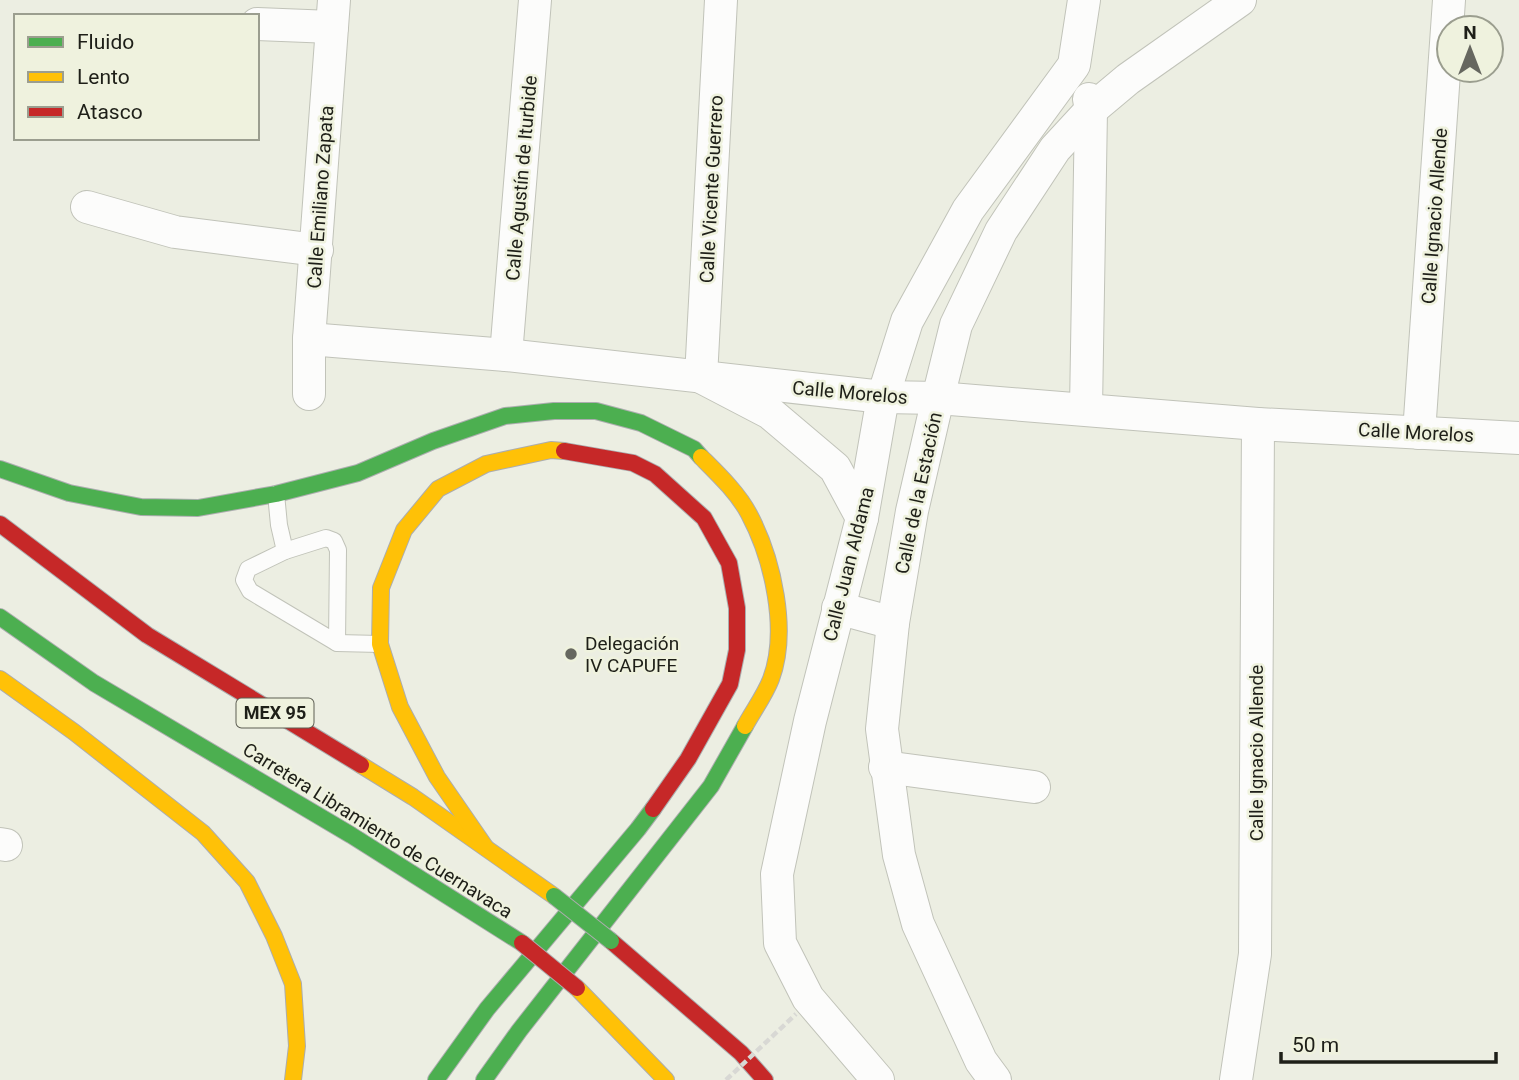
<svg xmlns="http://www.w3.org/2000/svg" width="1519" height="1080" viewBox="0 0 1519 1080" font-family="Roboto,sans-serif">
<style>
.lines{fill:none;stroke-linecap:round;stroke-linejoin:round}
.lane-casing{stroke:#c1c3b9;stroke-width:18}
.street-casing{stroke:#c1c3b9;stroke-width:34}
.fast-casing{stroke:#acadaf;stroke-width:18}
.slow-casing{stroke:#acadaf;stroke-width:18}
.jam-casing{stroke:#acadaf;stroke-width:18}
.lane{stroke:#fcfcfb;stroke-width:16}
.street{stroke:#fcfcfb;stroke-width:32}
.fast{stroke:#4caf50;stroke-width:16}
.slow{stroke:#ffc107;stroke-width:16}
.jam{stroke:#c62828;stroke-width:16}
.fast-bridge-casing{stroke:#acadaf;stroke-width:18;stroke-linecap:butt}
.jam-bridge-casing{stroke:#acadaf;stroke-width:18;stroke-linecap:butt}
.path-bridge{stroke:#d8d8d4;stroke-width:4.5;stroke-dasharray:7 3.5;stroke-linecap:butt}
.fast-bridge{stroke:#4caf50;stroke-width:16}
.jam-bridge{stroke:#c62828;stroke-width:16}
.poi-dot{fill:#66675f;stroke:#eff2de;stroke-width:2.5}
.labels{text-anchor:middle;stroke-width:5;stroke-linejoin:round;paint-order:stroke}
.shield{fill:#eff2de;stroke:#5d5e53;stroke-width:2}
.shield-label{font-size:18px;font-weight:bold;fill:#1e1f18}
.street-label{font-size:19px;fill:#1e1f18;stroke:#eff2de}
.poi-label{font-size:19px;fill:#1e1f18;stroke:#eff2de;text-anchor:start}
</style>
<rect width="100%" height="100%" fill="#eceee2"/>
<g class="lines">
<g class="lane-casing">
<g id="lane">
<path d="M 276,494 L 279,525 L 285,551"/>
<path d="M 326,538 L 334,541 L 338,550 L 337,643 L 250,591 L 244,580 L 248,569 L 285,551 Z"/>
<path d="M 337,643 L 380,644"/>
</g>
</g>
<g class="street-casing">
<g id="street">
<path d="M 721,0 L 701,377 L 770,413 L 835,468 L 862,518"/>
<path d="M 257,24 L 332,27"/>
<path d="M 87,207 L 175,232 L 317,250"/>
<path d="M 309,339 L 506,355 L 883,397 L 938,398 L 1258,424 L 1519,438"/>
<path d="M 506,355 L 535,0"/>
<path d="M 309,394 L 309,339 L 334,0"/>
<path d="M 1086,409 L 1091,110 L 1089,99"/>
<path d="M 1419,433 L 1449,0"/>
<path d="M 838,608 L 893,623"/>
<path d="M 885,767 L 1034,787"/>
<path d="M 0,844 L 6,845"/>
<path d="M 878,1080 L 808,998 L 780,943 L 777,874 L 810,721 L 862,518 L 883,397 L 907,321 L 968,210 L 1074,65 L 1084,0"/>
<path d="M 995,1080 L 981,1061 L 918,924 L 899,855 L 882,729 L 893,623 L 912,511 L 938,398 L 956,325 L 1001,231 L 1055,149 L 1091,110 L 1128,79 L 1240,0"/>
<path d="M 1236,1080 L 1255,954 L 1258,424"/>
</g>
</g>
<g class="fast-casing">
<g id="fast">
<path d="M 0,469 L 69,493 L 141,507 L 198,508 L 276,494 L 358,473 L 433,441 L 505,416 L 554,411 L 596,411 L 641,423 L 694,449 L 701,457"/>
<path d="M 0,617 L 94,683 L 351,835 L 522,943"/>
<path d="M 436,1080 L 487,1009 L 638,829 L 653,809"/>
<path d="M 484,1080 L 519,1031 L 711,786 L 745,726"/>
</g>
</g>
<g class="slow-casing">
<g id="slow">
<path d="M 701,457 C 718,474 738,493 749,514 C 773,559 789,631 771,679 C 765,695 753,711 745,726"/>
<path d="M 0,679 L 74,732 L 203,833 L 247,882 L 274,936 L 293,984 L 297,1046 L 293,1080"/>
<path d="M 361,765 L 413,797 L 554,896"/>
<path d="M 486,848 L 437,777 L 400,707 L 380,644 L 381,588 L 404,530 L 438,489 L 486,464 L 551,450 L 564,451"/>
<path d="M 577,988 L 666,1080"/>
</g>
</g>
<g class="jam-casing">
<g id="jam">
<path d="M 564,451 L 633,463 L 655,474 L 704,518 L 729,563 L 737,608 L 737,650 L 730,684 L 688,759 L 653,809"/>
<path d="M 0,524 L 147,635 L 361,765"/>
<path d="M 611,941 L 741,1053 L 765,1080"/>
</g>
</g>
<use href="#lane" class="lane"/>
<use href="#street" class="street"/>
<use href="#fast" class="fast"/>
<use href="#slow" class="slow"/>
<use href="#jam" class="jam"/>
<g class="fast-bridge-casing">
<path id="fast-bridge" d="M 554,896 L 611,941"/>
</g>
<g class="jam-bridge-casing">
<path id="jam-bridge" d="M 522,943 L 577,988"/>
</g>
<path class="path-bridge" d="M 726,1080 L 796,1014"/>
<use href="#fast-bridge" class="fast-bridge"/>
<use href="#jam-bridge" class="jam-bridge"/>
</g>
<circle class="poi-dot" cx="571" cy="654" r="7"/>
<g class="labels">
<rect class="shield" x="236.5" y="698.5" width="77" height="29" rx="5"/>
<g class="shield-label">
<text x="275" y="719">MEX 95</text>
</g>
<g class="street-label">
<text transform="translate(521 178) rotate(-85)" y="7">Calle Agustín de Iturbide</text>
<text transform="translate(711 189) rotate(-87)" y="7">Calle Vicente Guerrero</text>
<text transform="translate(320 197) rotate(-86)" y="7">Calle Emiliano Zapata</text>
<text transform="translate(1434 216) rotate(-86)" y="7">Calle Ignacio Allende</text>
<text transform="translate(850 392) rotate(5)" y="7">Calle Morelos</text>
<text transform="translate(1416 432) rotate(3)" y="7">Calle Morelos</text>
<text transform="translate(918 493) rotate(-78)" y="7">Calle de la Estación</text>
<text transform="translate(848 564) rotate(-76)" y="7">Calle Juan Aldama</text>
<text transform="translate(1256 753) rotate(-90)" y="7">Calle Ignacio Allende</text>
<text transform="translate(378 830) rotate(32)" y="7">Carretera Libramiento de Cuernavaca</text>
</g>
<g class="poi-label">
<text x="585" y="650">Delegación<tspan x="585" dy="22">IV CAPUFE</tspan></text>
</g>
</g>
<rect x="14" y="14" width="245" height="126" fill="#eff2de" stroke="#9b9e8f" stroke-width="2"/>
<rect x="28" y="37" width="35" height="10" fill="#4caf50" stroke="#9b9e8f" stroke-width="2"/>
<text x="77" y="49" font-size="21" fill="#1e1f18">Fluido</text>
<rect x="28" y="72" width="35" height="10" fill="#ffc107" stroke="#9b9e8f" stroke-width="2"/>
<text x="77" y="84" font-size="21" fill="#1e1f18">Lento</text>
<rect x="28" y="107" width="35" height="10" fill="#c62828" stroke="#9b9e8f" stroke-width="2"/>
<text x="77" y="119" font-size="21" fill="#1e1f18">Atasco</text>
<g transform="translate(1470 49)"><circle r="33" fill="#eff2de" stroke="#9b9e8f" stroke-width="2"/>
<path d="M0-5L12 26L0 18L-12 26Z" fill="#66675f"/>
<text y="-10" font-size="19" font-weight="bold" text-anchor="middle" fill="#1e1f18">N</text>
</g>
<path d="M1281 1052v10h215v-10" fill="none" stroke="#1e1f18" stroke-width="3.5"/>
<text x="1292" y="1052" font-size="21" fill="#1e1f18" stroke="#eff2de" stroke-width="5" paint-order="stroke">50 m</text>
</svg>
